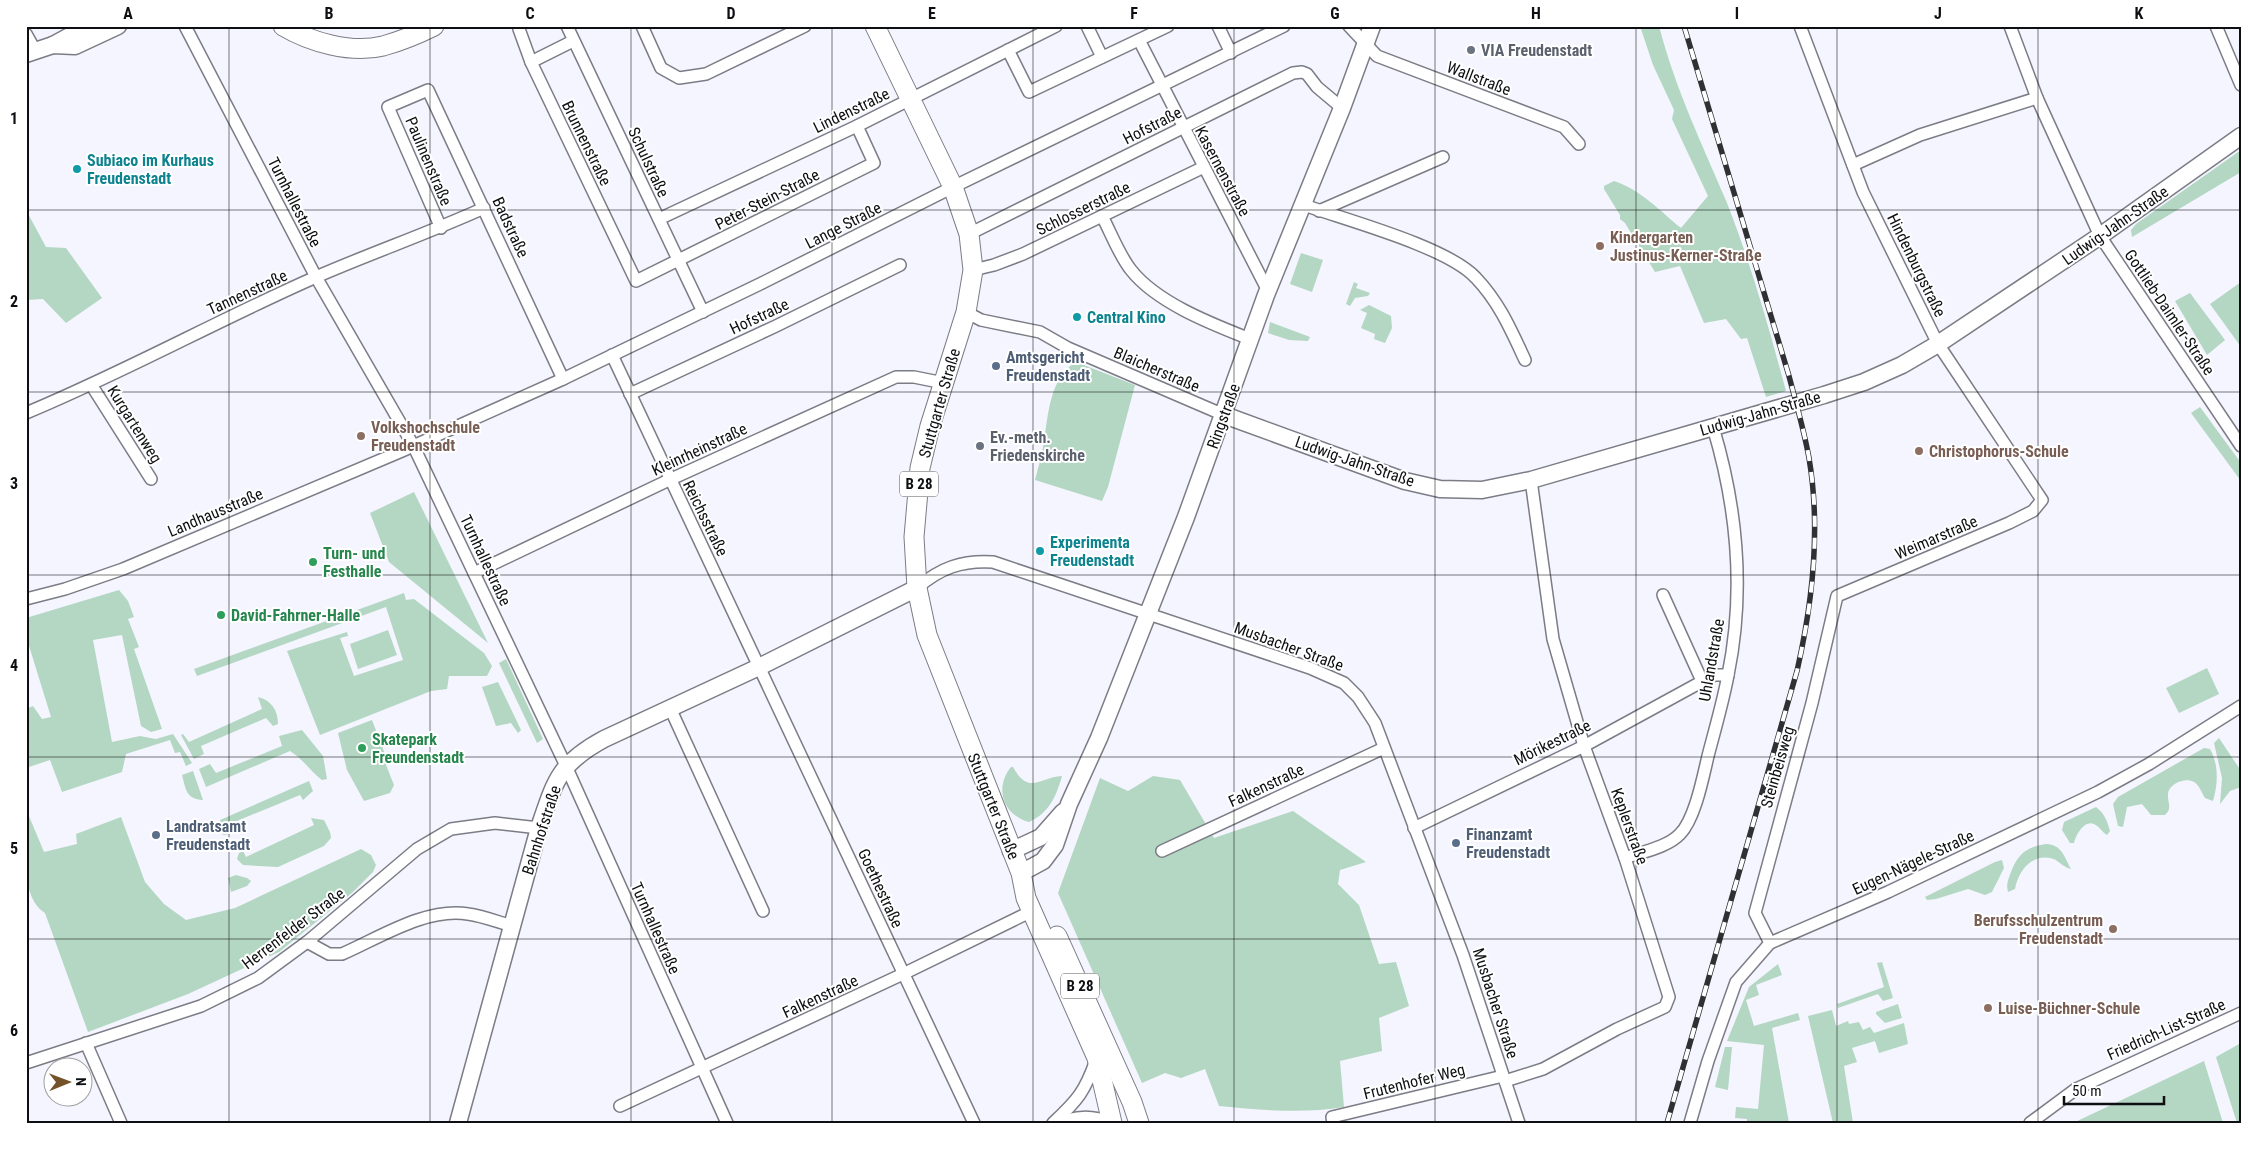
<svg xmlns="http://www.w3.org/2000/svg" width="2267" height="1149" viewBox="0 0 2267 1149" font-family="'Roboto Condensed',sans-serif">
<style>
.green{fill:#b3d7c2}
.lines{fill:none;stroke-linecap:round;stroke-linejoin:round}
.street-casing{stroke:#7b7c85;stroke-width:14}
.secondary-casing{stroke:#7b7c85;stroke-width:19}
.primary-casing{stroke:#7b7c85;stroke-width:21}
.street{stroke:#fff;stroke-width:11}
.secondary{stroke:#fff;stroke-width:16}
.primary{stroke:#fff;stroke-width:19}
.rail-casing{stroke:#2f3033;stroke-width:5.5}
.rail{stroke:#fff;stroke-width:4;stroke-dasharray:11;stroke-linecap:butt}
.grid{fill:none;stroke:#0e0f12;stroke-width:1;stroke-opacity:0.55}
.worship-dot{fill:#6b7280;stroke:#fff;stroke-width:2}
.culture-dot{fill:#0f9aa8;stroke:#fff;stroke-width:2}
.education-dot{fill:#8d6e63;stroke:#fff;stroke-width:2}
.service-dot{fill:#5c6f8a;stroke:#fff;stroke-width:2}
.leisure-dot{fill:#2e9e5b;stroke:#fff;stroke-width:2}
.labels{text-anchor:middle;stroke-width:4;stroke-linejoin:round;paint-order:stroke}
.shield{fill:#fff;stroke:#565759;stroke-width:1}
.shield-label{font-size:15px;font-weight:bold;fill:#0e0f12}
.worship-label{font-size:16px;font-weight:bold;fill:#5b616d;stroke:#fff;text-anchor:start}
.street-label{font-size:16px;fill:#0e0f12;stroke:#fff}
.culture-label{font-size:16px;font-weight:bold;fill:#0d838f;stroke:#fff;text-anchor:start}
.education-label{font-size:16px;font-weight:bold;fill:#785e54;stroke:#fff;text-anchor:start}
.service-label{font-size:16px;font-weight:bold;fill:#4e5e75;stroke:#fff;text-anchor:start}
.leisure-label{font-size:16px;font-weight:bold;fill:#27864d;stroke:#fff;text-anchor:start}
.neatline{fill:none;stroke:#0e0f12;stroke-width:2}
.grid-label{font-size:16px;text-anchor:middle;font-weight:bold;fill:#0e0f12}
</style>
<rect width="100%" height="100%" fill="#f4f5fe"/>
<g class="green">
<path d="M 1640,26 L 1659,26 C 1675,88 1702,144 1727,203 C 1751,264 1769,328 1786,391 L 1766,397 L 1747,338 L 1741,339 L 1726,319 L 1704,323 L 1680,266 L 1655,272 L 1625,223 L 1620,219 L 1620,215 L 1604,189 L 1604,186 L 1614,181 C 1640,189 1661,212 1681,228 L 1708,196 L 1672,119 L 1674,110 L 1653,65 Z"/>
<path d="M 2241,150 L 2241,172 L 2132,237 L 2131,230 L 2136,224 Z"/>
<path d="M 26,210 L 46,247 L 66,248 L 102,298 L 66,323 L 43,299 L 26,300 Z"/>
<path d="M 1301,253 L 1323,260 L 1312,292 L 1290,284 Z"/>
<path d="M 1354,282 L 1358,284 L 1356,288 L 1370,293 L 1368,296 L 1355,298 L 1350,306 L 1346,304 Z"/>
<path d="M 2241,282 L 2241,347 L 2210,304 Z"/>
<path d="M 2190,293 L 2225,340 L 2207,355 L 2175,301 Z"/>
<path d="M 1369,305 L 1391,316 L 1392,328 L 1385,343 L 1374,339 L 1375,334 L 1361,328 L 1367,313 L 1360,310 Z"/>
<path d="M 1270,322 L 1310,337 L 1308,341 L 1289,340 L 1268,333 Z"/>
<path d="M 1076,362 L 1135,385 L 1108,487 L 1102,501 L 1035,480 C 1038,468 1042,455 1044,442 C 1048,415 1050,377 1076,362 Z"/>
<path d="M 2200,407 L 2241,463 L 2241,481 L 2191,413 Z"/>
<path d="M 414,492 L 488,643 L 389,562 L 370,513 Z"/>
<path d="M 119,590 L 128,601 L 134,617 L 128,619 L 139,647 L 134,649 L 162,729 L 151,732 L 141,726 L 122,635 L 93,640 L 112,742 L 140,736 L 156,739 L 173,734 L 192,763 L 186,766 L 180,752 L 175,753 L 170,740 L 126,754 L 122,772 L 62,792 L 50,760 L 26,768 L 26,709 L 33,706 L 42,719 L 51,717 L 26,636 L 26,618 Z"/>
<path d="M 404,593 L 406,600 L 414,599 L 484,653 L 492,666 L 487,676 L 449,676 L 447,689 L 431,691 L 320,735 L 287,651 L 347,632 L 348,636 L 340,638 L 354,676 L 403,660 L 386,607 L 197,676 L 194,669 Z"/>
<path d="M 388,630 L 397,655 L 358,669 L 350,644 Z"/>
<path d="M 506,659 L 543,739 L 537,743 L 499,663 Z"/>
<path d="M 2207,668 L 2219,694 L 2179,713 L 2166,688 Z"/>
<path d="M 498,682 L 521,730 L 518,733 L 511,723 L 496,726 L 482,687 Z"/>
<path d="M 258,697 C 271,700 278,710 278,724 L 273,726 L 266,718 L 201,746 L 204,754 L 194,759 L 181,735 L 183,734 L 189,742 L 262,709 Z"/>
<path d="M 372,720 L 388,762 L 386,765 L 394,785 L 390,793 L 364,801 L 347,770 L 338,733 Z"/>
<path d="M 302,730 L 323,756 L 327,779 L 322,780 C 310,771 303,759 290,751 L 206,787 L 199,769 L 210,764 L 216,773 L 282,746 L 279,736 Z"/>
<path d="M 2219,738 L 2241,771 L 2241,787 L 2230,791 L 2220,804 L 2222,778 L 2214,743 Z"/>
<path d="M 2204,748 L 2210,749 C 2219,765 2218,784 2213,801 L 2205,798 C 2202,793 2199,785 2194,782 C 2186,777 2170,783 2168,793 C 2167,802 2173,808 2165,815 L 2151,815 L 2142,804 L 2127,807 L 2123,827 L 2118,826 L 2113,804 L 2118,797 Z"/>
<path d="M 1011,767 L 1013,767 C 1029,796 1040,777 1062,776 C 1056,797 1049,813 1029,822 C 1003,815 994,788 1011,767 Z"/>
<path d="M 193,771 L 203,800 C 186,799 186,790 182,775 Z"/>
<path d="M 1153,776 L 1180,780 L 1214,838 L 1293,811 L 1366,862 L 1340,870 L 1338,884 L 1359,905 L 1379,964 L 1396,962 L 1409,1006 L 1379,1018 L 1382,1051 L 1340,1061 L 1344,1107 C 1303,1114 1261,1110 1219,1106 L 1205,1069 L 1181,1078 L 1165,1073 L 1142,1083 L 1058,893 L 1100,778 L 1128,791 Z"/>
<path d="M 309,781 L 313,791 L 303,800 L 300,795 L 232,823 L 236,833 L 223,835 L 220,820 Z"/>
<path d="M 2096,807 C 2105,814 2107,821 2110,831 L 2107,835 C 2102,832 2100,827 2094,824 C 2084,820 2076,835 2074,843 L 2070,843 L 2062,830 L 2064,822 Z"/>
<path d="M 26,809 L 44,852 L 77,844 L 76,834 L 121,817 L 145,882 L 164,904 L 186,920 L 235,908 L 361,849 L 371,855 L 376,865 L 373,872 L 353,892 L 279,952 L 188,994 L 88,1032 L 45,913 C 18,897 26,838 26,809 Z"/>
<path d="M 311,818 L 324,820 L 330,832 L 331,838 L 324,846 L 278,867 L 243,865 L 237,859 L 239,853 L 243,851 L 246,857 L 314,825 Z"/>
<path d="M 2046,844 C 2062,845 2064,856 2071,869 C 2062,867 2058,859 2050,858 C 2031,854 2018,872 2015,889 L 2008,892 C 2006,884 2008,880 2011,872 C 2018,854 2026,847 2046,844 Z"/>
<path d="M 2002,860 L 2004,868 L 1992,892 L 1985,895 L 1968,889 L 1936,899 L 1927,900 L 1925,897 L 1995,862 Z"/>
<path d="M 236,875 L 247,878 L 251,881 L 247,886 L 231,892 L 228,878 Z"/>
<path d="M 1882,962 L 1893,998 L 1883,1001 L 1878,994 L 1838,1008 L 1837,1004 L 1884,987 L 1877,963 Z"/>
<path d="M 1778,964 L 1782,975 L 1756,985 L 1759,995 L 1746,1000 L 1754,1026 L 1798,1013 L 1800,1020 L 1772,1028 L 1789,1123 L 1747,1123 L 1747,1119 L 1735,1118 L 1736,1107 L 1758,1109 L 1764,1045 L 1727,1041 L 1749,987 Z"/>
<path d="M 1898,1004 L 1902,1018 L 1885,1023 L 1876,1014 L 1876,1012 Z"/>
<path d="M 1832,1010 L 1836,1026 L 1848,1021 L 1849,1024 L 1859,1022 L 1863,1030 L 1870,1027 L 1874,1033 L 1904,1023 L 1908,1044 L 1879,1053 L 1875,1041 L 1852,1048 L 1857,1062 L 1844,1066 L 1853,1123 L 1833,1123 L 1808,1016 Z"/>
<path d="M 2241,1043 L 2241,1123 L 2237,1123 L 2216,1057 Z"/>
<path d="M 1725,1047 L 1732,1047 L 1728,1090 L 1715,1087 Z"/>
<path d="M 2204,1061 L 2223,1123 L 2073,1123 Z"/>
</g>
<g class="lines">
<g class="street-casing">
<g id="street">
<path d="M 185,26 L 316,277 L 413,445 L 566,766 L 727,1123"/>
<path d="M 567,26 L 703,312"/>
<path d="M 642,26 L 661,68 L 679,78 L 706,74 L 805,26"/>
<path d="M 1087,26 L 1102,57"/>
<path d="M 1218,26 L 1231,53"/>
<path d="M 1349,26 L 1377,56 L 1564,127 L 1579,144"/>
<path d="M 2010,26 L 2037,98 L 2100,236 L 2241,446"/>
<path d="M 2216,26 L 2241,85"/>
<path d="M 519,29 L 531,62"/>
<path d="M 26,34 L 35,50"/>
<path d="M 1139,40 L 1268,291"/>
<path d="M 573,41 L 531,62 L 636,281 L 874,163 L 857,126"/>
<path d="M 1008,50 L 1029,92 L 1168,26"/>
<path d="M 1853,165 L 1920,135 L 2037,98"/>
<path d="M 1304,205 C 1346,220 1448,247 1476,278 C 1499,302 1511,330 1525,360"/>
<path d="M 1319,211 L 1443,157"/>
<path d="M 1102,216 C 1111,233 1119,255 1131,270 C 1157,303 1212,324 1250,339"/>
<path d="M 659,219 L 857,126 L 1056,26"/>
<path d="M 441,228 L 388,107 L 428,90 L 563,379"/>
<path d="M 969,234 L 1293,73 L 1302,72 L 1307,74 L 1317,87 L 1342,108"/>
<path d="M 973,270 L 994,265 L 1023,254 L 1204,167"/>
<path d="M 966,312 L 981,320 L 1040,332 L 1068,348 L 1224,415"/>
<path d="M 612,355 L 974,1123"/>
<path d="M 92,386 L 151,479"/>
<path d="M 630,394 L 776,326 L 900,265"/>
<path d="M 26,413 C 125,372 218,320 316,277 C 371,253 429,233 484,208"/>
<path d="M 474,573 L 669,480 L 896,377 L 914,377 L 944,383"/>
<path d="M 917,588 C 940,568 962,560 993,562 L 1310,668 L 1344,683 L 1358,697 L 1375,723 L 1463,955 L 1519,1123"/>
<path d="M 1663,595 L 1702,681"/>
<path d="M 26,599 L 65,589 L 123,569 L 402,451 L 563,379 L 762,283 L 953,187 L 1284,26"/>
<path d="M 670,708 L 763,911"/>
<path d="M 1414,828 L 1584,746 L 1714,675 L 1728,675"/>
<path d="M 1162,851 L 1384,748"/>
<path d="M 1625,858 C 1642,852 1668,847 1680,834 C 1695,819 1703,777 1708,756 C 1715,729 1723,702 1728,675 C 1745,592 1737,507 1713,427"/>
<path d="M 307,942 L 329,954 L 342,954 C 379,938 426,907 468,914 C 483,916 498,922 512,926"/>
<path d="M 1770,943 L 1755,913 L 1812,703 L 1837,596 L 2009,523 L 2033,511 L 2042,500 L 1938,344 L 1863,192 L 1800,26"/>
<path d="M 86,1043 L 121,1123"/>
<path d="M 26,1063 L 201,1006 L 258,978 L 307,942 L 417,849 L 451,829 L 495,823 L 539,828"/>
<path d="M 1505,1081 L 1543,1069 L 1617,1029 L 1665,1007 L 1669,997 L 1625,858 L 1584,746 L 1553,639 L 1531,480"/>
<path d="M 620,1106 L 903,974 L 1032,911"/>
<path d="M 1053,1123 C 1078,1100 1085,1091 1096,1060"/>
<path d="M 1055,1123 C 1075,1117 1091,1114 1110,1123"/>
<path d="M 1333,1123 L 1332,1117 L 1503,1076"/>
<path d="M 1690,1123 L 1708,1061 L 1736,982 L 1770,943 L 1888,892 L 2098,792 L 2149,764 L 2241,706"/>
<path d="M 2030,1123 L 2076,1089 L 2241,1013"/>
</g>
</g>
<g class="secondary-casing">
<g id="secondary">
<path d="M 53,45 L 88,26"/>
<path d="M 26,54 L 53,45 L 75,46 L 118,26"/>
<path d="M 1224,415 L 1405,481 L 1440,489 L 1482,490 L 1531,480 L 1824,395 L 1864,382 L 1902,365 L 1938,344 L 2100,236 L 2241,136"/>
<path d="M 1011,851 L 1041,837 L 1063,812"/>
<path d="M 1021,873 L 1043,861 L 1055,845 L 1069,804 L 1099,738 L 1186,517 L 1266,295 L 1342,108 L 1372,26"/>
<path d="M 458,1123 L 539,828 C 555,781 558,764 604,739 L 759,667 L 917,588"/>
</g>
</g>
<g class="primary-casing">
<g id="primary">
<path d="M 283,26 C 310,42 351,54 383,46 C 401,41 418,34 434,26"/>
<path d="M 875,26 L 953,187 L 969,234 L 973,270 L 966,312 L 930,426 L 920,468 L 914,537 L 917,588 L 927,635 L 1021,873 L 1026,898 L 1097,1058 L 1112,1123"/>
<path d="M 1057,936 L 1132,1102 L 1139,1123"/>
</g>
</g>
<use href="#street" class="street"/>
<use href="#secondary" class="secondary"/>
<use href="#primary" class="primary"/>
<g class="rail-casing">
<path id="rail" d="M 1667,1123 L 1797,671 C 1813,601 1821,529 1809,458 C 1804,430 1796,403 1789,376 L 1684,26"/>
</g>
<use href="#rail" class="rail"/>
</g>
<path class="grid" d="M 229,26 L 229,1123M 430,26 L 430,1123M 631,26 L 631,1123M 832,26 L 832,1123M 1033,26 L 1033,1123M 1234,26 L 1234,1123M 1435,26 L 1435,1123M 1636,26 L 1636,1123M 1837,26 L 1837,1123M 2038,26 L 2038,1123M 26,210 L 2241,210M 26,392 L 2241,392M 26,575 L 2241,575M 26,757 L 2241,757M 26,939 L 2241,939"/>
<g class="worship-dot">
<circle cx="1471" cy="50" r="5"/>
<circle cx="980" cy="446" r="5"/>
</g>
<g class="culture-dot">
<circle cx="77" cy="169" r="5"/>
<circle cx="1077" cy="317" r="5"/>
<circle cx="1040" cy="551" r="5"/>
</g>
<g class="education-dot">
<circle cx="1600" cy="246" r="5"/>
<circle cx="361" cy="436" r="5"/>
<circle cx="1919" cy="451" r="5"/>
<circle cx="2113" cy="929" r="5"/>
<circle cx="1988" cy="1008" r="5"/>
</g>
<g class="service-dot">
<circle cx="996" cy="366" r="5"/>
<circle cx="156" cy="835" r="5"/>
<circle cx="1456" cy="843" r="5"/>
</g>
<g class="leisure-dot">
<circle cx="313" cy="562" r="5"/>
<circle cx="221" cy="615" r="5"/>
<circle cx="362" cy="748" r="5"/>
</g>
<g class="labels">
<g class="shield">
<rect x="900" y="471.5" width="38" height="25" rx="4"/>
<rect x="1061" y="973.5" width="38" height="25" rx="4"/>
</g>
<g class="shield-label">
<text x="919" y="489">B 28</text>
<text x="1080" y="991">B 28</text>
</g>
<g class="worship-label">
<text x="1481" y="56">VIA Freudenstadt</text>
<text x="990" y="443">Ev.-meth.<tspan x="990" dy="18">Friedenskirche</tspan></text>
</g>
<g class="street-label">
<text transform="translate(1479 78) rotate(21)" y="6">Wallstraße</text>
<text transform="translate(851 110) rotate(-26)" y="6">Lindenstraße</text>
<text transform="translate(1152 125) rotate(-27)" y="6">Hofstraße</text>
<text transform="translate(587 143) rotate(64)" y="6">Brunnenstraße</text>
<text transform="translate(429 161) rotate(67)" y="6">Paulinenstraße</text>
<text transform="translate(649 162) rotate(65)" y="6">Schulstraße</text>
<text transform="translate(1223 171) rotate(62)" y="6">Kasernenstraße</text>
<text transform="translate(767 199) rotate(-27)" y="6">Peter-Stein-Straße</text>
<text transform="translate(295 202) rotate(63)" y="6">Turnhallestraße</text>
<text transform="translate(1083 208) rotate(-26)" y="6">Schlosserstraße</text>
<text transform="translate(843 225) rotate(-27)" y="6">Lange Straße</text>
<text transform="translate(2115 225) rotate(-35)" y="6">Ludwig-Jahn-Straße</text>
<text transform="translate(511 227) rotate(65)" y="6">Badstraße</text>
<text transform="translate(1917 265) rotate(64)" y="6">Hindenburgstraße</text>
<text transform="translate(247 292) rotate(-25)" y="6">Tannenstraße</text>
<text transform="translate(2170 312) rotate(56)" y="6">Gottlieb-Daimler-Straße</text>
<text transform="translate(759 316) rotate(-25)" y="6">Hofstraße</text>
<text transform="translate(1157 369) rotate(23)" y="6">Blaicherstraße</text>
<text transform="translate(939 403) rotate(-74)" y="6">Stuttgarter Straße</text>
<text transform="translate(1760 413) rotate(-16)" y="6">Ludwig-Jahn-Straße</text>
<text transform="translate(1223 416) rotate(-70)" y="6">Ringstraße</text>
<text transform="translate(135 424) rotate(58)" y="6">Kurgartenweg</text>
<text transform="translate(699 449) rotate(-25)" y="6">Kleinrheinstraße</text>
<text transform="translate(1355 461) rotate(19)" y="6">Ludwig-Jahn-Straße</text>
<text transform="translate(215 512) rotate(-23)" y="6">Landhausstraße</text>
<text transform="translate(706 518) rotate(64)" y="6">Reichsstraße</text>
<text transform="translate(1936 537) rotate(-23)" y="6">Weimarstraße</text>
<text transform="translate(486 560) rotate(65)" y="6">Turnhallestraße</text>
<text transform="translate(1289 646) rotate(20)" y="6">Musbacher Straße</text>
<text transform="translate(1711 660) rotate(-80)" y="6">Uhlandstraße</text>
<text transform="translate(1552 742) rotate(-26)" y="6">Mörikestraße</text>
<text transform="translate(1777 767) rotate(-74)" y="6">Steinbeisweg</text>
<text transform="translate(1266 785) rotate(-25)" y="6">Falkenstraße</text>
<text transform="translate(994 806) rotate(68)" y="6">Stuttgarter Straße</text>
<text transform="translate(1630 826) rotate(70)" y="6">Keplerstraße</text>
<text transform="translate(541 830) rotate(-72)" y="6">Bahnhofstraße</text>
<text transform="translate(1913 862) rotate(-25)" y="6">Eugen-Nägele-Straße</text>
<text transform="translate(881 888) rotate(65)" y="6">Goethestraße</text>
<text transform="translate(293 928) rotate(-37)" y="6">Herrenfelder Straße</text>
<text transform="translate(656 928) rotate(66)" y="6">Turnhallestraße</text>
<text transform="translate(820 996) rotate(-25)" y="6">Falkenstraße</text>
<text transform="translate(1496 1003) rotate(72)" y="6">Musbacher Straße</text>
<text transform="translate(2166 1029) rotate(-24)" y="6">Friedrich-List-Straße</text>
<text transform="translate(1414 1081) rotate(-14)" y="6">Frutenhofer Weg</text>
</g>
<g class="culture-label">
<text x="87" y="166">Subiaco im Kurhaus<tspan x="87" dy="18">Freudenstadt</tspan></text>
<text x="1087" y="323">Central Kino</text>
<text x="1050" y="548">Experimenta<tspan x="1050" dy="18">Freudenstadt</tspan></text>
</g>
<g class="education-label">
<text x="1610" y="243">Kindergarten<tspan x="1610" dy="18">Justinus-Kerner-Straße</tspan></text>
<text x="371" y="433">Volkshochschule<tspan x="371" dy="18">Freudenstadt</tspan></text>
<text x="1929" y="457">Christophorus-Schule</text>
<text x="2103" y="926" text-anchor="end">Berufsschulzentrum<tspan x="2103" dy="18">Freudenstadt</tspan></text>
<text x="1998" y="1014">Luise-Büchner-Schule</text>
</g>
<g class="service-label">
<text x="1006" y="363">Amtsgericht<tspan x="1006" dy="18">Freudenstadt</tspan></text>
<text x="166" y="832">Landratsamt<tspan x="166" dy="18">Freudenstadt</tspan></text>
<text x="1466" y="840">Finanzamt<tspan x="1466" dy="18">Freudenstadt</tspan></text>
</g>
<g class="leisure-label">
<text x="323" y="559">Turn- und<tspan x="323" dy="18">Festhalle</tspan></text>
<text x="231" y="621">David-Fahrner-Halle</text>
<text x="372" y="745">Skatepark<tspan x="372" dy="18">Freundenstadt</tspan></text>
</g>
</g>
<rect width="2267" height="1149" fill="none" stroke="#ffffff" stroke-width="55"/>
<g transform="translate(68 1082) rotate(89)"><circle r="24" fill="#ffffff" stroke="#9f9fa0"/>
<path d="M0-4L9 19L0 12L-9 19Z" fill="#74532a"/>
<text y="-8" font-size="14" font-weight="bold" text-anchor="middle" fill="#0e0f12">N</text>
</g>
<path d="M2064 1096v8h100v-8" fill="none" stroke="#0e0f12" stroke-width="2.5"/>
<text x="2072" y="1096" font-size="15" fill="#0e0f12" stroke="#ffffff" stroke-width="4" paint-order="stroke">50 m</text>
<rect x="28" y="28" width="2212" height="1094" class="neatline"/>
<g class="grid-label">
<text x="128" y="19">A</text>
<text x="329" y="19">B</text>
<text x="530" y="19">C</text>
<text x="731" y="19">D</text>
<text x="932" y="19">E</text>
<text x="1134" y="19">F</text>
<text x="1335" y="19">G</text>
<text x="1536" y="19">H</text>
<text x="1737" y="19">I</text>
<text x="1938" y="19">J</text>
<text x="2139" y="19">K</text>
<text x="14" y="124">1</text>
<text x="14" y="307">2</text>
<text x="14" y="489">3</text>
<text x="14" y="671">4</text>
<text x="14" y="854">5</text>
<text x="14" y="1036">6</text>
</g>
</svg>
